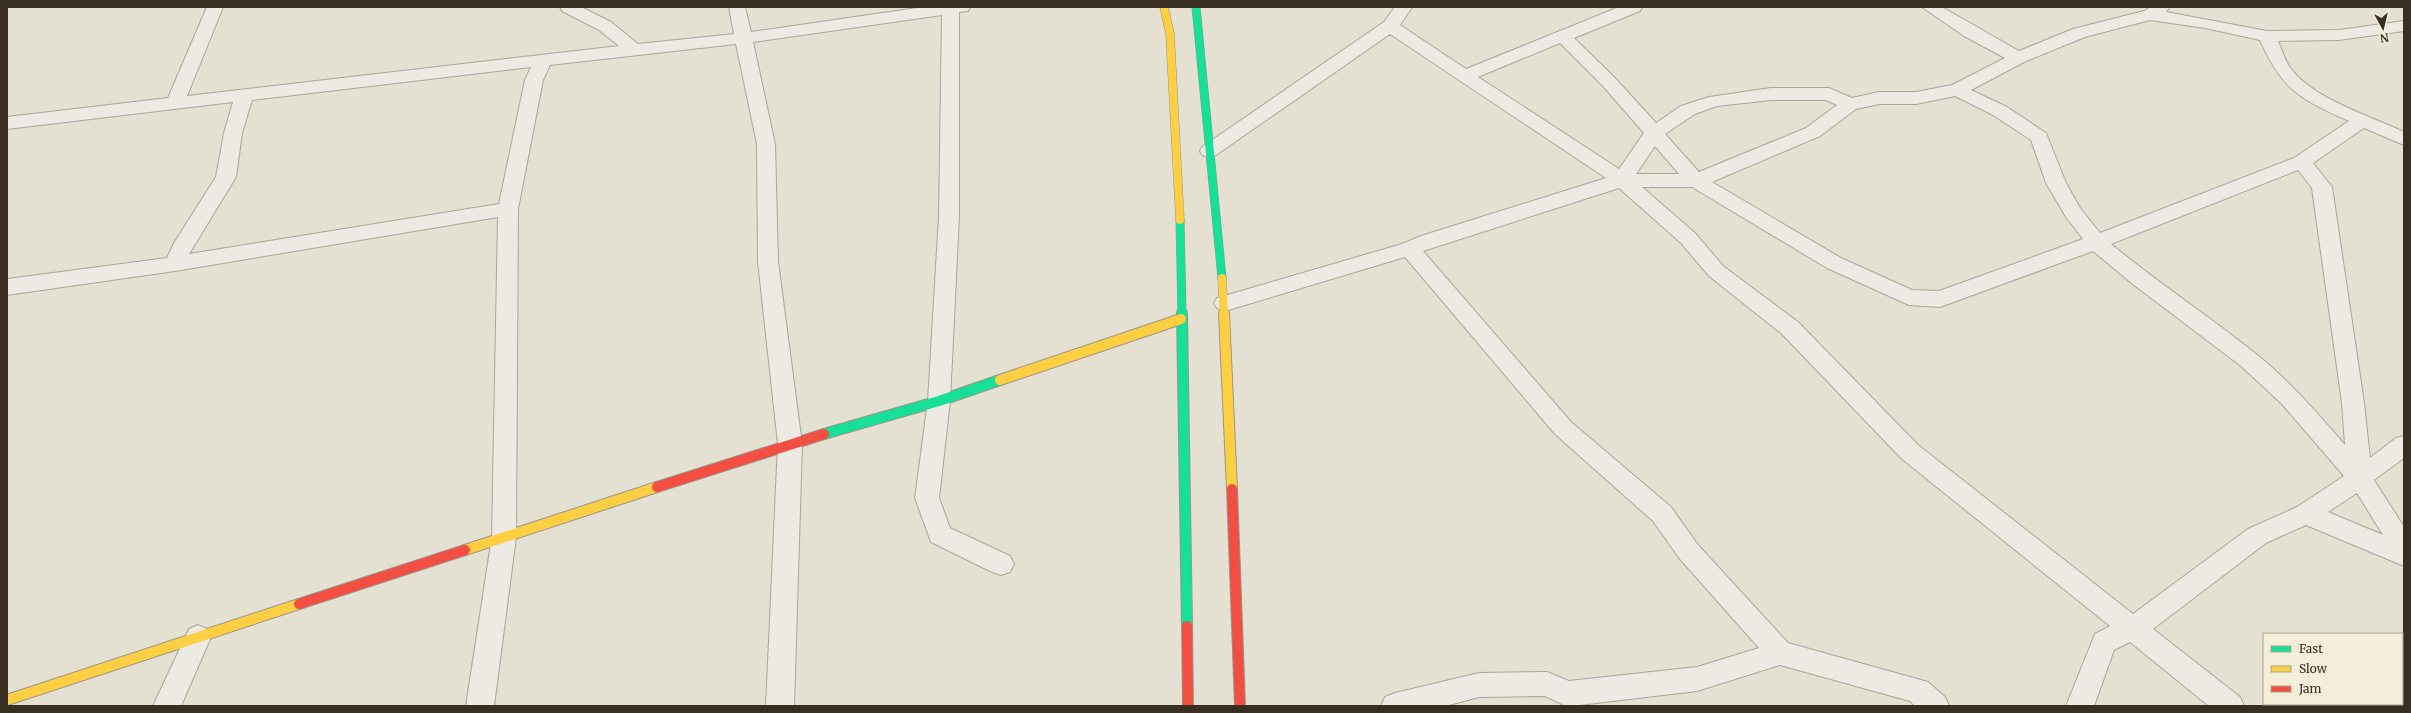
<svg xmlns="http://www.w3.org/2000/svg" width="2411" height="713" viewBox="0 0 2411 713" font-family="Merriweather,serif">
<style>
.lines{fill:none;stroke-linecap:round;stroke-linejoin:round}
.street-casing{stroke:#aaa59a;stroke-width:2}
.fast-far1-casing{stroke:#9a958a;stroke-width:9}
.fast-casing{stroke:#9a958a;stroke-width:12}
.slow-far1-casing{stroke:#9a958a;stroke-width:9}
.slow-casing{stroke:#9a958a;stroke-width:12}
.jam-casing{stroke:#9a958a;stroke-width:12}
.street{fill:#eceae2;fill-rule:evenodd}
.fast-far1{stroke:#16e098;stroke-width:8}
.fast{stroke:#16e098;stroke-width:10}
.slow-far1{stroke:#ffcf43;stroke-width:8}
.slow{stroke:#ffcf43;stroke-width:10}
.jam{stroke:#f24e42;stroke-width:10}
</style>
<rect width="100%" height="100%" fill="#e4e0d2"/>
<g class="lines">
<g class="street-casing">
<g id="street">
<path d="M 207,7 L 223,7 L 187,96 L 619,46 L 599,30 L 562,11 L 560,7 L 581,7 L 611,22 L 638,44 L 734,34 L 729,7 L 745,7 L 751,32 L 924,7 L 970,7 L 968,11 L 959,12 L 959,216 L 950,401 L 939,498 L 950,528 L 1010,556 L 1014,564 L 1010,572 L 1001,575 L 992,572 L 931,542 L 915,498 L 928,401 L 939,216 L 942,15 L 753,42 L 775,144 L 778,262 L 802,444 L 794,706 L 766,706 L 778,444 L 758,262 L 757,144 L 736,44 L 550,65 L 543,80 L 518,209 L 516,537 L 494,706 L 466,706 L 492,537 L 498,217 L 175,271 L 7,295 L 7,279 L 167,258 L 174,243 L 216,177 L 224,133 L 233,102 L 7,129 L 7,117 L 168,98 ZM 531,67 L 525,80 L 499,204 L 189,254 L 236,177 L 242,133 L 252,100 Z"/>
<path d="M 1395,7 L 1412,7 L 1400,25 L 1466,69 L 1619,7 L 1642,7 L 1640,11 L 1574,38 L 1614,77 L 1656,123 L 1681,106 L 1709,97 L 1771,88 L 1829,88 L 1852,98 L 1879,92 L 1916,92 L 1952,85 L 2005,58 L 1964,36 L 1922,7 L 1942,7 L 2019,51 L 2073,29 L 2144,11 L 2151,7 L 2170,7 L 2166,12 L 2267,31 L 2339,30 L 2404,21 L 2404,31 L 2339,40 L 2278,41 C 2282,50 2285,61 2291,69 C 2314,99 2370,116 2404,132 L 2404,145 L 2364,128 L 2313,163 L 2332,187 L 2364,403 L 2370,458 L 2396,438 L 2404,436 L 2404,458 L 2374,480 L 2404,527 L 2404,566 L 2306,525 L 2266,543 L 2153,629 L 2240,697 L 2244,706 L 2209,706 L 2130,642 L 2114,650 L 2094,706 L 2066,706 L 2095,634 L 2110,626 L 1902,459 L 1782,334 L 1709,276 L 1681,243 L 1619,188 L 1423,251 L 1571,422 L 1671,507 L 1698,545 L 1788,643 L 1928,682 L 1945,697 L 1949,706 L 1915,706 L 1910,701 L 1780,665 L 1697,691 L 1571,706 L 1566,706 L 1545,696 L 1479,697 L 1445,706 L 1381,706 L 1385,697 L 1395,693 L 1479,673 L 1547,672 L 1569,681 L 1697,667 L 1759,648 L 1680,559 L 1653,521 L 1555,434 L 1405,257 L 1225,311 L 1217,308 L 1214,303 L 1217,298 L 1402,244 L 1421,236 L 1606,178 L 1390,34 L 1216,155 L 1209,157 L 1202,155 L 1200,151 L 1202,147 L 1384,22 ZM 2150,20 L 2205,28 L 2260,40 C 2282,90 2300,99 2349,121 L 2294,158 L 2100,233 L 2080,208 L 2066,183 L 2046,133 L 2007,107 L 1971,90 L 2024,62 L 2085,37 ZM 1560,43 L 1602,85 L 1644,133 L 1619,169 L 1478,77 ZM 1955,96 L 1993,115 L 2031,140 L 2046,183 L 2066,217 L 2083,239 L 1939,291 L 1912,290 L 1841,258 L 1712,182 L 1820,136 L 1856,109 L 1879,104 L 1916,104 ZM 1771,100 L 1826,100 L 1837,105 L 1806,128 L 1699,172 L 1665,134 L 1695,114 L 1717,106 ZM 1655,146 L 1679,174 L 1636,174 ZM 2298,170 L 2312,188 L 2342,403 L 2345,445 C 2317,413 2290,381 2256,354 C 2209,316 2158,283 2111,244 ZM 1642,187 L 1692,187 L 1827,268 L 1909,305 L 1940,307 L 2093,251 L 2134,285 L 2241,366 L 2281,403 L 2344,476 L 2297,507 L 2248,529 L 2133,614 L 1918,445 L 1798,322 L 1723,266 L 1695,233 ZM 2357,493 L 2383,535 L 2328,512 Z"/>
<path d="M 198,625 L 207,629 L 211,637 L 181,706 L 153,706 L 189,629 Z"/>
</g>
</g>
<g class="fast-far1-casing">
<g id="fast-far1">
<path d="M 1196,7 L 1222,278"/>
<path d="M 1180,220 L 1182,314"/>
</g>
</g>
<g class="fast-casing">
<g id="fast">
<path d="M 1182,313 L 1187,626"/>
<path d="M 824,434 L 939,401 L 1000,380"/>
</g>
</g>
<g class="slow-far1-casing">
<g id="slow-far1">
<path d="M 1164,7 L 1170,34 L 1180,220"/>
<path d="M 1222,278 L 1224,314"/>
</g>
</g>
<g class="slow-casing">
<g id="slow">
<path d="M 1224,313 L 1232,489"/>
<path d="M 1000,380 L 1181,319"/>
<path d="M 465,550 L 657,487"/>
<path d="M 7,700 L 299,604"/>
</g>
</g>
<g class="jam-casing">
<g id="jam">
<path d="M 657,487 L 824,434"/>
<path d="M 1232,489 L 1240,706"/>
<path d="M 299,604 L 465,550"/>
<path d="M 1187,626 L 1188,706"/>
</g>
</g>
<use href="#street" class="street"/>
<use href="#fast-far1" class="fast-far1"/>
<use href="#fast" class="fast"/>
<use href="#slow-far1" class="slow-far1"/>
<use href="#slow" class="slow"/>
<use href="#jam" class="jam"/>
</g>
<rect width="2411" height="713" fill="none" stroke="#392e22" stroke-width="16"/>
<rect x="2263" y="633" width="140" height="72" fill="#f3edda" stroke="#a9a190"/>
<rect x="2271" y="646" width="20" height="6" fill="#16e098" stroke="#a9a190"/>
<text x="2299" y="653" font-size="12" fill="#392e22">Fast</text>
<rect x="2271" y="666" width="20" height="6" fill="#ffcf43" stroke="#a9a190"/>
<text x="2299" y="673" font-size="12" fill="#392e22">Slow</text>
<rect x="2271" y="686" width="20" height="6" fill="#f24e42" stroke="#a9a190"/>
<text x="2299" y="693" font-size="12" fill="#392e22">Jam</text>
<g transform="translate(2383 28) rotate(172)" stroke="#f3edda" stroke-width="3" paint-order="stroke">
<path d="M0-3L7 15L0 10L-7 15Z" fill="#392e22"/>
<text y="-6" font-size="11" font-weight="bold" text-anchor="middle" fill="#392e22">N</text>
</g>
</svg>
